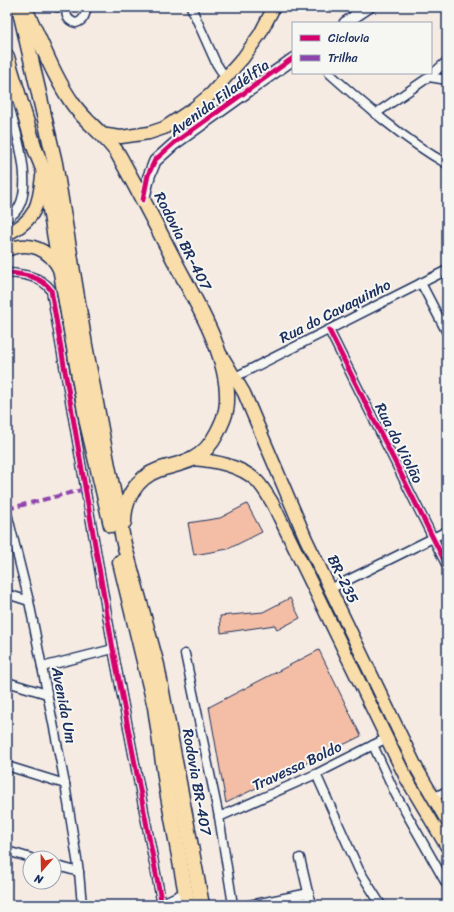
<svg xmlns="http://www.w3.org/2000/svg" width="454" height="912" viewBox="0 0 454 912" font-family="Sriracha,sans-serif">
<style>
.building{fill:#f3bea5;stroke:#1b2f5e}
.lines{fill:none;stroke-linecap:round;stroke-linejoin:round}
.street-casing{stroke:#1b2f5e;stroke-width:11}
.secondary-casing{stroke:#1b2f5e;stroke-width:14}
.primary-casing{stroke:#1b2f5e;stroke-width:15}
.highway-casing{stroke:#1b2f5e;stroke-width:17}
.street{stroke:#f6f6f2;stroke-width:8}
.secondary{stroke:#f6f6f2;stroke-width:11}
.primary{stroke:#f9ddab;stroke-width:12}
.highway{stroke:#f9ddab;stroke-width:14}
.quiet{stroke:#8e44ad;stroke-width:4;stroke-dasharray:8 4;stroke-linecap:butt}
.cycleway-casing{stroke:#f6f6f2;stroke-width:8}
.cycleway{stroke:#d6006c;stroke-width:5}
.labels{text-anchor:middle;stroke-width:4;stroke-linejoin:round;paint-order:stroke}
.street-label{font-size:15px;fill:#1b2f5e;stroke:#f6f6f2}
</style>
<rect width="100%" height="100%" fill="#f5ebe3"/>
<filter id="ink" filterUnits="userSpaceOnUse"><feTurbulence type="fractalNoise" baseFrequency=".025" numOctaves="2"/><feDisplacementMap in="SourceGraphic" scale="8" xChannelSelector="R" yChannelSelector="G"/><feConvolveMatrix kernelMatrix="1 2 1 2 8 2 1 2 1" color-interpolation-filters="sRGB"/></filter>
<g filter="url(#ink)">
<g class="building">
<path d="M 247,504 L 262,532 L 228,549 L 194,555 L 188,523 L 220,518 Z"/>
<path d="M 290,598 L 300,618 L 277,630 L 275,625 L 221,633 L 220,616 L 263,612 Z"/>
<path d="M 319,650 L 361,736 L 226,803 L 209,707 Z"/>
</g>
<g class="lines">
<g class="street-casing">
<g id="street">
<path d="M 57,7 L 58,7"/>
<path d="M 68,7 C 64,15 68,21 76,23 C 84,21 85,15 87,7"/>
<path d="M 191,7 L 216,63 L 225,77"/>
<path d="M 351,7 L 358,14"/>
<path d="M 329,73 C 366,106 403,139 447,164"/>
<path d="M 429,77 L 447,80"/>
<path d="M 7,98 C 14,126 42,202 7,218"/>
<path d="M 375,114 L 429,77 L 447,61"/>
<path d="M 7,273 C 23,274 41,276 51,290 L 113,649 L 162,905"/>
<path d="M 421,283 L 447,333"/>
<path d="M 329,330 L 447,566"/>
<path d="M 235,377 L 447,270"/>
<path d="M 7,513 L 29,601 L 65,784 L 79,872 L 82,905"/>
<path d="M 330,589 L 447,531"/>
<path d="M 7,594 L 29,601"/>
<path d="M 185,654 L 219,817 L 233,905"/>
<path d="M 42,667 L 113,649"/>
<path d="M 7,682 L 47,694"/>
<path d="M 373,745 L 396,795 L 447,885"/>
<path d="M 7,766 L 65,784"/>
<path d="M 316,774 L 359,870 L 381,905"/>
<path d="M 432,798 L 447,791"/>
<path d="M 219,817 L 316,774 L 387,738"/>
<path d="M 7,851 L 31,858"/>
<path d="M 300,858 L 311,905"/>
<path d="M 54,865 L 79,872"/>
<path d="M 158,905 L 186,892"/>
<path d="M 249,905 L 309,893"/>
</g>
</g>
<g class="secondary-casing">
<g id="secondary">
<path d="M 345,23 L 369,7"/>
<path d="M 143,201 L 149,176 L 155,161 L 174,144 L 293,59"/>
</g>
</g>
<g class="primary-casing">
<g id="primary">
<path d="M 100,134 L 121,137 L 149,133 L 164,128 L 194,108 L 211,94 L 243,58 L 260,34 L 274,7"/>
<path d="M 7,234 C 35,221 39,205 42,176"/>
<path d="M 7,250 C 29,240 50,249 60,271"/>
<path d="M 222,356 L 244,393 L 306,539 L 417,769 L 447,821"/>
<path d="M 193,459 C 214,461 240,465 257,481 C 263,487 268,496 273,504 L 406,778 L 447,847"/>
</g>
</g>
<g class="highway-casing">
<g id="highway">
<path d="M 19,7 L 55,163 L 85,345 L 108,466 L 124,544 L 157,665 L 202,905"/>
<path d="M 26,11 C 41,41 53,76 73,104 C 86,123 106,135 118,154 C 137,188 155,223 173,258 C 194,299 229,354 227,401 C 227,413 222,423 217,433 C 212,443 204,453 193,459 C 182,464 169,466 158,470 C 136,478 124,500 124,522"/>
<path d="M 7,57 L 35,149 L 43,169 L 87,423 L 111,525"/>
<path d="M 120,562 L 155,707 L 167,791 L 188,905"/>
</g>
</g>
<use href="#street" class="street"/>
<use href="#secondary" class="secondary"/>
<use href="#primary" class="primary"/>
<use href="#highway" class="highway"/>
<path class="quiet" d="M 7,509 L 85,489"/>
<g class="cycleway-casing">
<g id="cycleway">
<path d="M 143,200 L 148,175 L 155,160 L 174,143 L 293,58"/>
<path d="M 7,273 C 23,274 41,276 51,290 L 113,649 L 162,905"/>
<path d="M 329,330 L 447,566"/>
</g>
</g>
<use href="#cycleway" class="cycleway"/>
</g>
</g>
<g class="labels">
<g class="street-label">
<text transform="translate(219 98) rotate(-36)" y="5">Avenida Filadélfia</text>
<text transform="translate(183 241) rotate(63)" y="5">Rodovia BR-407</text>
<text transform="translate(335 311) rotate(-27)" y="5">Rua do Cavaquinho</text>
<text transform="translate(399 443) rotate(63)" y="5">Rua do Violão</text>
<text transform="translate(343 579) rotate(64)" y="5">BR-235</text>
<text transform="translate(64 705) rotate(79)" y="5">Avenida Um</text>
<text transform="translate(297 766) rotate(-25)" y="5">Travessa Boldo</text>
<text transform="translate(197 782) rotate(80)" y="5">Rodovia BR-407</text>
</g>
</g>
<rect width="454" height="912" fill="none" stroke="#f6f6f2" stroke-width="24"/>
<rect x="12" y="12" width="430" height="888" fill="none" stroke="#1b2f5e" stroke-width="1.5" filter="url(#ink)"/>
<rect x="292" y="22" width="140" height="52" fill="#f6f6f2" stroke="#9ea6b7"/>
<rect x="300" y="35" width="20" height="6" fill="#d6006c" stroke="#9ea6b7"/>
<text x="328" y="42" font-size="12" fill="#1b2f5e">Ciclovia</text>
<rect x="300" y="55" width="20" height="6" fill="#8e44ad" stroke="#9ea6b7"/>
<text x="328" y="62" font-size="12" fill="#1b2f5e">Trilha</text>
<g transform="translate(42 870) rotate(200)"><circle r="19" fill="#f6f6f2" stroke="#9ea6b7"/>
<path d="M0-3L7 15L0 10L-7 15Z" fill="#c8321e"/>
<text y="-6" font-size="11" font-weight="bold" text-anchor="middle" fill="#1b2f5e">N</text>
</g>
</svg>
